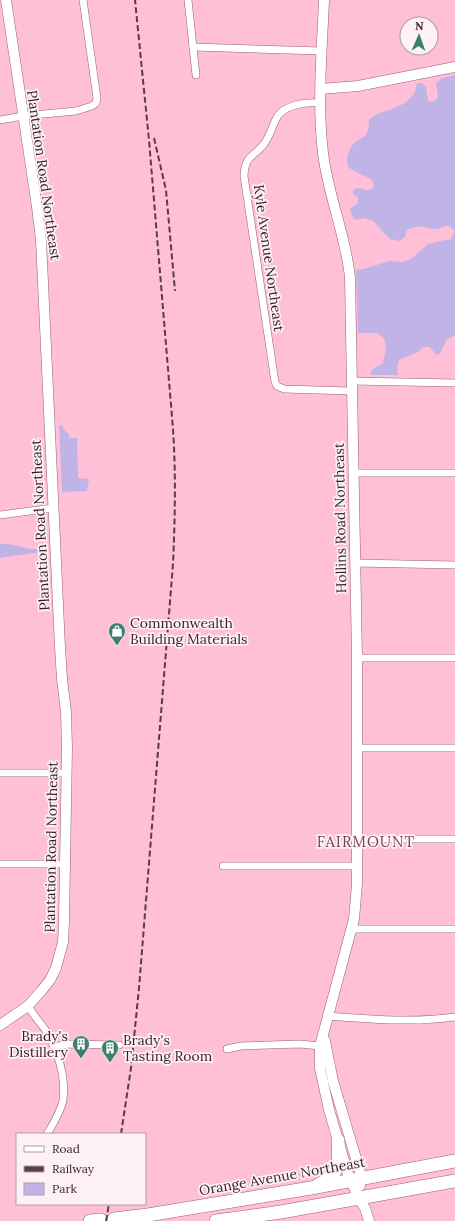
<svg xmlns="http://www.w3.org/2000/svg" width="455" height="1221" viewBox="0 0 455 1221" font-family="Lora,serif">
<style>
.green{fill:#c0b4e7}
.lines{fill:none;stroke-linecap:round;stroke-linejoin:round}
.street-casing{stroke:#986075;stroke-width:8}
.secondary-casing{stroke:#986075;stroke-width:11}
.highway-casing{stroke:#986075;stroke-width:14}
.street{stroke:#fff;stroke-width:7}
.secondary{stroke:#fff;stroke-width:10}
.highway{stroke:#fff;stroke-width:13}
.rail{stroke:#5b3c47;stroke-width:2;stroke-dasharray:6 3;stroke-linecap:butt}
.labels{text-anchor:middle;stroke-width:3.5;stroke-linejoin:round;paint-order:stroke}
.street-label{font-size:14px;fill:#361e27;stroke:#fef1f5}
.poi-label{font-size:14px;fill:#361e27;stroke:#fef1f5;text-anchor:start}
.neighbourhood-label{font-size:15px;letter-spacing:1px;fill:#784358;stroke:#fef1f5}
</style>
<rect width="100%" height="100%" fill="#ffbfd6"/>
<g class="green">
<path d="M 455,75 L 455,335 L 447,339 L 440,353 L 437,355 L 429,347 L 423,347 L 418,352 L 399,360 L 397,367 L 398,375 L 370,375 L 372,370 L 383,363 L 386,347 L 384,338 L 377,333 L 358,333 L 356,270 L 364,269 L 389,261 L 402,262 L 411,259 L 428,244 L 451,239 L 454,233 L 454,230 L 449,226 L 445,226 C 435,233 427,225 417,227 C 414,227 410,229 407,230 L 405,237 L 399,241 L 390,239 L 373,221 L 365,218 L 355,220 L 351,214 L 350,209 L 358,203 L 358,198 L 353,194 L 353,190 L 359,188 L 366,190 L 372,189 L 374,186 L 372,180 L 349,168 L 346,160 C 348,156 349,151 351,147 C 362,133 369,142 369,119 C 383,109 401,110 413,95 C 415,92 416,87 417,83 L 422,83 L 426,87 L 428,100 L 432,102 L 435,101 L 438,97 L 436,83 L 442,78 Z"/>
<path d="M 59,425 L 62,425 L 64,430 L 69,434 L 69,438 L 77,438 L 78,478 L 89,479 L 87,491 L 62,492 Z"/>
<path d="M 0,544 L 9,544 L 31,549 L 40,549 L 40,552 L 0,558 Z"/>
</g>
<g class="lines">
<g class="street-casing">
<g id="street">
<path d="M 188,0 L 196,75"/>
<path d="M 193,47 L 322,51"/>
<path d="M 321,103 C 307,102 283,104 276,119 C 272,127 270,136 264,144 C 253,158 245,155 244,176 L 275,382 L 277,386 L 284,389 L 351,391"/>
<path d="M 0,120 L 23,116 L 76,111 L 92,106 L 96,103 L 97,98 L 83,0"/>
<path d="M 351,381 L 455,383"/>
<path d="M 353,473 L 455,473"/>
<path d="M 0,515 L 53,508"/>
<path d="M 355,563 L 455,565"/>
<path d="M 357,658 L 455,658"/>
<path d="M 357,748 L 455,748"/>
<path d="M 0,773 L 66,773"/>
<path d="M 357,839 L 455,839"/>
<path d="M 0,864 L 65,864"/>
<path d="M 223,866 L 357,866"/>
<path d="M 352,929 L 455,929"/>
<path d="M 28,1006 C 33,1015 40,1022 46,1031 C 58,1051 66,1077 63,1100 C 61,1112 53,1124 47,1134"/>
<path d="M 327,1016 C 369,1019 413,1023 455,1017"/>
<path d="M 54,1047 L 68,1044 L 119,1045"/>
<path d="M 227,1049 L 241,1046 L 300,1044 L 320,1046"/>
</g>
</g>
<g class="secondary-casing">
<g id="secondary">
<path d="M 324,0 C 322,50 317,103 323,153 C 328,196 346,235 350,278 L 357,658 L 357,884 L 354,919 L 320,1046 L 320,1068 L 329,1110 L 348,1174 L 359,1199 L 365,1208 L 369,1221"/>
<path d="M 321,89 L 358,86 L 455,67"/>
<path d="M 0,1025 L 28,1006 L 42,990 L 50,980 L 56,968 L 63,942 L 64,921 L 67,748 L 66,712 L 62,679 L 60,647 L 41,240 L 37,207 L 6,0"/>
<path d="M 325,1041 L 333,1081 L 360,1172 L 360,1186"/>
</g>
</g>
<g class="highway-casing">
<g id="highway">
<path d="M 318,1185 C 341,1175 339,1161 338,1140"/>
<path d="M 114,1219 L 148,1215 L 311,1188 L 455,1161"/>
<path d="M 90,1221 L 101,1220"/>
<path d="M 216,1221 L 281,1212 L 455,1181"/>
</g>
</g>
<use href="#street" class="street"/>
<use href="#secondary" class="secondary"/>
<use href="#highway" class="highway"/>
<g class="rail">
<path d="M 154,138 L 166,190 L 175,291"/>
<path d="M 121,1134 L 131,1068 L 139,988 L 173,564 C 175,519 176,474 173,429 L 149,140 L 135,0"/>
<path d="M 106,1221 L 109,1204"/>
</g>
</g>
<defs>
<g id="shop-pin" transform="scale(0.9)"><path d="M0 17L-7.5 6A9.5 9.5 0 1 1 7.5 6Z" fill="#3d7f6f" stroke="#fef1f5"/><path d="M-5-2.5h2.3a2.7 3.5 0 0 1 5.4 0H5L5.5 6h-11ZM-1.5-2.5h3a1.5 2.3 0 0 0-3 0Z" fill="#fff"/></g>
<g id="building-pin" transform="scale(0.9)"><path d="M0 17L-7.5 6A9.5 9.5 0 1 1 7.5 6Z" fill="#3d7f6f" stroke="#fef1f5"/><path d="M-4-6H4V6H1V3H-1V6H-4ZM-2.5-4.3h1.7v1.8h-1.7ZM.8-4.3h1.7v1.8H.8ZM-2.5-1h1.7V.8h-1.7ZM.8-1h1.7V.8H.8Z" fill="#fff"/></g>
</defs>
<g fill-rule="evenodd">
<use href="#shop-pin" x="117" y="631"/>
<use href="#building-pin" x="81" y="1044"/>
<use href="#building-pin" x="110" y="1048"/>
</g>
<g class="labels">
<g class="street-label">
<text transform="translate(44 175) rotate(82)" y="5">Plantation Road Northeast</text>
<text transform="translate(269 258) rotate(82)" y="5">Kyle Avenue Northeast</text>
<text transform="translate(340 518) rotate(-91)" y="5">Hollins Road Northeast</text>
<text transform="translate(40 525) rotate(-93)" y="5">Plantation Road Northeast</text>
<text transform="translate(51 847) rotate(-89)" y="5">Plantation Road Northeast</text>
<text transform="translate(282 1176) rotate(-10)" y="5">Orange Avenue Northeast</text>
</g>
<g class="poi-label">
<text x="130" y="628">Commonwealth<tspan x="130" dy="16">Building Materials</tspan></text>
<text x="68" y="1041" text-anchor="end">Brady's<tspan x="68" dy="16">Distillery</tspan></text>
<text x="123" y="1045">Brady's<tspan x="123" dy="16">Tasting Room</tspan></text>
</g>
<g class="neighbourhood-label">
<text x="366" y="847">FAIRMOUNT</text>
</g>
</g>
<rect x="16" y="1133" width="130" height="72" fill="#fef1f5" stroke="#ae9da3"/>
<rect x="24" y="1146" width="20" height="6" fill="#ffffff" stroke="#ae9da3"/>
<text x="52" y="1153" font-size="12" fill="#361e27">Road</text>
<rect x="24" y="1166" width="20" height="6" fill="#5b3c47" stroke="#ae9da3"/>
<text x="52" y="1173" font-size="12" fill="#361e27">Railway</text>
<rect x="24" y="1183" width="20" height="12" fill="#c0b4e7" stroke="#ae9da3"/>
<text x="52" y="1193" font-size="12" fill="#361e27">Park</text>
<g transform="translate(419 36) rotate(2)"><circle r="19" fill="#fef1f5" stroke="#ae9da3"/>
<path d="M0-3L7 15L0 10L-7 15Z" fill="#3d7f6f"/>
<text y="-6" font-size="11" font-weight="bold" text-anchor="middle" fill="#361e27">N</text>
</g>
</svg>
